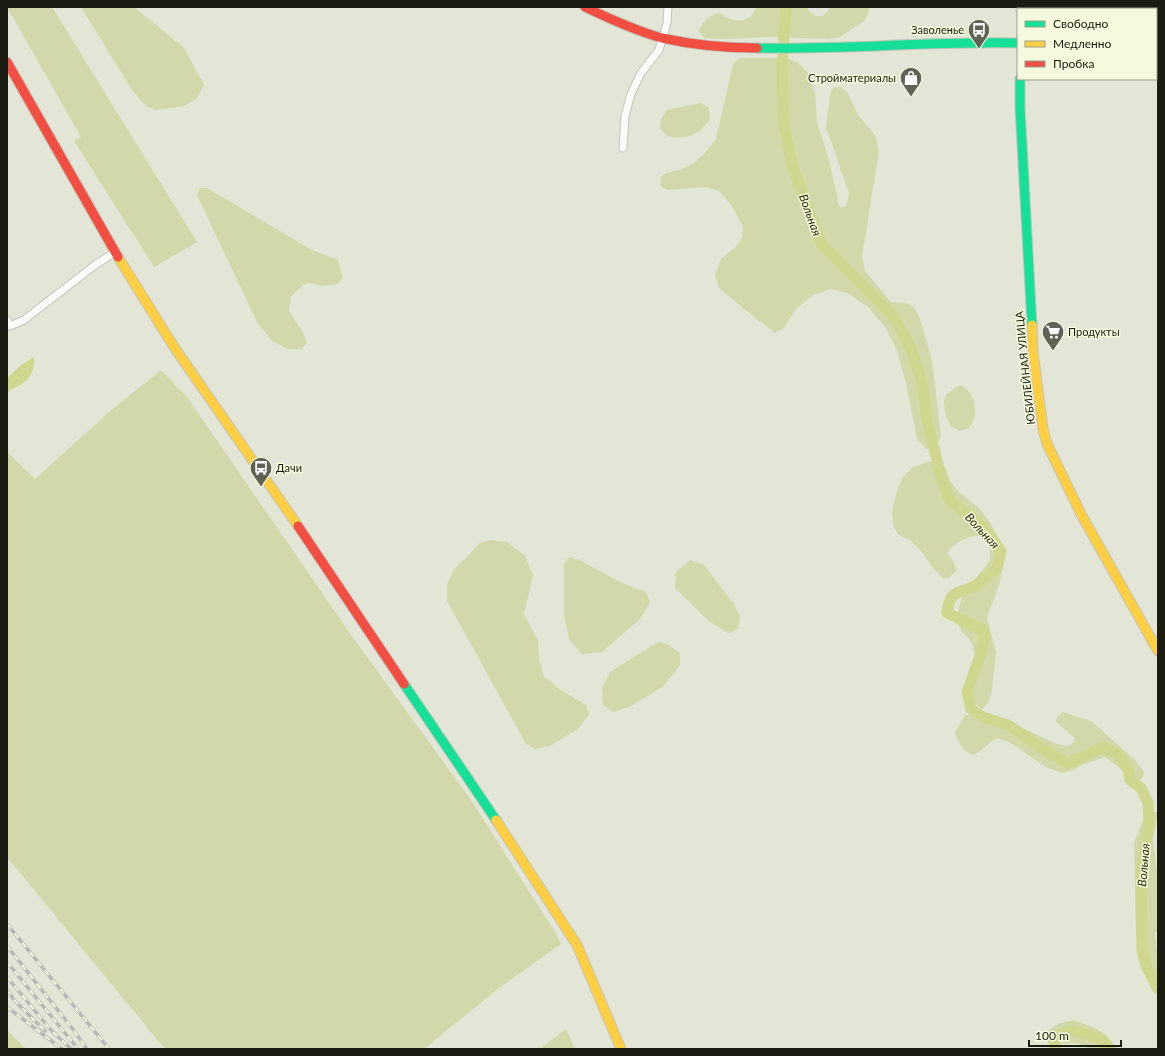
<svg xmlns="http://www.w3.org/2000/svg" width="1165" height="1056" viewBox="0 0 1165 1056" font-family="Lato,sans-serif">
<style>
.green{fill:#d2d8a9}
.water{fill:#cfd78e}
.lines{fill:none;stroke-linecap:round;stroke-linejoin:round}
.river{stroke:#cfd78e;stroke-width:11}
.street-casing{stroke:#c2c4b8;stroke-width:9}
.fast-casing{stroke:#c2c4b8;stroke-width:11}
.slow-casing{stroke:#c2c4b8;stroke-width:11}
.jam-casing{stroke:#c2c4b8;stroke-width:11}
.street{stroke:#fbfbf9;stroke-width:7}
.fast{stroke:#16e098;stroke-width:9}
.slow{stroke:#ffcf43;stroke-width:9}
.jam{stroke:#f24e42;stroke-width:9}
.rail-casing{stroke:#b8b9b6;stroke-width:3.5}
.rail{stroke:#f5f9dd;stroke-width:2;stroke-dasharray:6;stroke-linecap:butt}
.labels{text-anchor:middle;stroke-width:3;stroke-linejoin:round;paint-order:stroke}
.poi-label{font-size:11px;fill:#1a1b11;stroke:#f5f9dd;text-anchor:end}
.street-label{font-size:11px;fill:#1a1b11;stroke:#f5f9dd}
.water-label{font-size:12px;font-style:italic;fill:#2a2d02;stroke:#f5f9dd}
</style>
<rect width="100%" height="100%" fill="#e3e6d6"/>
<g class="green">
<path d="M 7,7 L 52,7 L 197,242 L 154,267 L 74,141 L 81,137 Z"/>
<path d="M 81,7 L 134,7 L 184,48 L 204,85 L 197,98 L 184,106 L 156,110 L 146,106 L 132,90 Z"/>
<path d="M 756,7 L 807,7 L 809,11 L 815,16 L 823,16 L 831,7 L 869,7 L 868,14 L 864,21 L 840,37 L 829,39 L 768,37 L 723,39 L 704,38 L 699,31 C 703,21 710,14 720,13 C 732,23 751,25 756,7 Z"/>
<path d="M 740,58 L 788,58 L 798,63 L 808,73 L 815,93 L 817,122 L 829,160 L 837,195 L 838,205 L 843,208 L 847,204 L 849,193 L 826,127 L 830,94 L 833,88 L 840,87 L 847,92 L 858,115 L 875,135 L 879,151 L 862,256 L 865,271 L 891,302 L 906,303 L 914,307 L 920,319 L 932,360 L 941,436 L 937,446 L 927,449 L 917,439 L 906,383 L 897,351 L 886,328 L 868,307 L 847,293 L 831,289 L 813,295 L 796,309 L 784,328 L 775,333 L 743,308 L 719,288 L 715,275 L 721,259 L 735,248 L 742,238 L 743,227 L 732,206 L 719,191 L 706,187 L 668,190 L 663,188 L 660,185 L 661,177 L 666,173 L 680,170 L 694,163 L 706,152 L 716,139 L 733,64 Z"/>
<path d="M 701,103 L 709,108 L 710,119 L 701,130 L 690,136 L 675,138 L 666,135 L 660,128 L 661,119 L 667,110 Z"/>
<path d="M 200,188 L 207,188 L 310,249 L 338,260 L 343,278 L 338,284 L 322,286 L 310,283 L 304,284 L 291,296 L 289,311 L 303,333 L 307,342 L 302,349 L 288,349 L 272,341 L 257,322 L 197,195 Z"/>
<path d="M 161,370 L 187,397 L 349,632 L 471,800 L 556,934 L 561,944 L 499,988 L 424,1049 L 165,1049 L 7,857 L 7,452 L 35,479 L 109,412 Z"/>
<path d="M 960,385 C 972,391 976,403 975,416 C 974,420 971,424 969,428 L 960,431 L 950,426 L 945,413 L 944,401 L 947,394 Z"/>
<path d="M 927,462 L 940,462 L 946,469 L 950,481 L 960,493 L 979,508 L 990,522 L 999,542 L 1001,579 L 987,618 L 996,652 L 992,690 L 988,703 L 982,709 L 971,701 L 977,664 L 973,647 L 970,640 L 962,632 L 956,620 L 962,596 L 990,560 L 990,550 L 987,539 C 984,538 981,536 978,536 C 967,536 953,543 947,553 L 953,561 L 957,570 L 949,578 L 943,578 L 932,567 L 923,553 L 911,541 L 898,534 L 894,527 L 892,514 L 896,494 L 902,478 L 912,468 Z"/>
<path d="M 492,540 L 507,542 L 525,556 L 533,575 L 524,614 L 538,641 L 539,659 L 544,677 L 562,691 L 586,705 L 589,714 L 578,729 L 550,746 L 535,749 L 526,744 L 447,601 L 447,584 L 454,570 L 480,543 Z"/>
<path d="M 569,557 L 579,560 L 622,583 L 646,592 L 650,603 L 640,619 L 602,652 L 582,654 L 569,639 L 564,615 L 564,564 Z"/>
<path d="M 690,560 L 704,565 L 734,604 L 740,617 L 738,629 L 728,633 L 710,622 L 675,588 L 676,572 Z"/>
<path d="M 658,642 L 667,644 L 680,653 L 680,665 L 664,686 L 631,706 L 614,712 L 603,705 L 602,688 L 610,672 Z"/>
<path d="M 1063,712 L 1091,721 L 1135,760 L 1144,772 L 1142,779 L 1137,781 L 1105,757 L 1084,764 L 1073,770 L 1062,773 L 1046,767 L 1009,742 L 998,738 C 988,742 983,751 973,755 C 962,751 958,743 955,732 L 965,715 L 970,715 L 977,720 L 994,717 L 1001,718 L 1057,744 L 1068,746 L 1073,743 L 1075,738 L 1056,722 L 1057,717 Z"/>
<path d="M 1153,812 L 1157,812 L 1157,818 L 1153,840 L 1158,880 L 1158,931 L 1155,933 L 1158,964 L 1158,982 L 1154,972 L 1140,954 L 1136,936 L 1134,843 L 1143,820 Z"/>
<path d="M 1073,1020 C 1093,1027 1106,1030 1116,1049 L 1090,1049 L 1076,1043 L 1050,1045 L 1046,1039 L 1049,1030 L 1058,1024 Z"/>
<path d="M 566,1029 L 575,1049 L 540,1049 Z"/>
<path d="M 7,1030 L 26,1049 L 7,1049 Z"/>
</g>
<path class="water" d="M 34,357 C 35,366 32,378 23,383 C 18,387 11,388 7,394 L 7,378 L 21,365 Z"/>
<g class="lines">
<g class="river">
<path d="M 786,7 L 782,67 L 784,125 L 792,164 L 821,244 L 893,316 L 910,346 L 922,382 L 927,420 L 941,477 L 950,501 L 975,520 L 990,535 L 1001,551 L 997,569 C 989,575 982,581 974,586 C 958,595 950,588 947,613 L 981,629 L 985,634 L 981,653 L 967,692 L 971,709 L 983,717 L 1008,725 L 1052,755 L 1068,763 L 1085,756 L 1102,747 L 1117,754 L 1128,769 L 1130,780 L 1141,788 L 1148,803 L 1149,823 L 1141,875 L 1142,950 L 1146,966 L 1158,989"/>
<path d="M 1055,1049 L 1055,1036 L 1073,1030 L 1101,1039 L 1110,1049"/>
</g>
<g class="street-casing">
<g id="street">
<path d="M 1019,7 L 1019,9"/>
<path d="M 623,148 L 625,116 L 631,94 L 641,73 L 659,50 L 667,23 L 668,7"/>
<path d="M 7,320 L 10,326 L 24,320 L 95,265 L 115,252"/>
</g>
</g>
<g class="fast-casing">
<g id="fast">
<path d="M 757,48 C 844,50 931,41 1018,43"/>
<path d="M 1020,79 L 1020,108 L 1032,325"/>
<path d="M 404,684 L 496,820"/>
</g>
</g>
<g class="slow-casing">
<g id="slow">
<path d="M 118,257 L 174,347 L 298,526"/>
<path d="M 1032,325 L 1033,352 L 1043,429 L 1047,444 L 1082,516 L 1158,651"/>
<path d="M 496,820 L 577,945 L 621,1049"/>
</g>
</g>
<g class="jam-casing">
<g id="jam">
<path d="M 585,7 C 610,19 636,31 662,38 C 693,45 726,48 757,48"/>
<path d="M 1156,33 L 1158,33"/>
<path d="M 7,62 L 118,257"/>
<path d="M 298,526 L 404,684"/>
</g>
</g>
<use href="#street" class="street"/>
<use href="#fast" class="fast"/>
<use href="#slow" class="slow"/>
<use href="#jam" class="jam"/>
<g class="rail-casing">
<g id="rail">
<path d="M 7,924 L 109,1049"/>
<path d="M 7,946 L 72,1028 L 87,1049"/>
<path d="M 7,962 L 78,1049"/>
<path d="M 7,977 L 50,1029 L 71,1049"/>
<path d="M 7,990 L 15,1001 L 45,1031"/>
<path d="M 7,1007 L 62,1049"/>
</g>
</g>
<use href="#rail" class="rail"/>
</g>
<defs>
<g id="bus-pin" transform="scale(1.15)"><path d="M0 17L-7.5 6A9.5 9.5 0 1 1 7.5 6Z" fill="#606256" stroke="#f5f9dd"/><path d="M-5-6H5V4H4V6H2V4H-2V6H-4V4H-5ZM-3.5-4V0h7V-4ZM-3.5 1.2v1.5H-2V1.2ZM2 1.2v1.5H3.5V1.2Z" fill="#fff"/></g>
<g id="shop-pin" transform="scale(1.15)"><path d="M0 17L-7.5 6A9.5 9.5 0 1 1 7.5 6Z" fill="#606256" stroke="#f5f9dd"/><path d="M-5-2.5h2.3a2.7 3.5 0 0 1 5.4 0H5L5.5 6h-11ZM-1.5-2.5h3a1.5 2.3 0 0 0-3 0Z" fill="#fff"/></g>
<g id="supermarket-pin" transform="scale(1.15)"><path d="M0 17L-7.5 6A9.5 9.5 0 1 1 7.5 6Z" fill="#606256" stroke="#f5f9dd"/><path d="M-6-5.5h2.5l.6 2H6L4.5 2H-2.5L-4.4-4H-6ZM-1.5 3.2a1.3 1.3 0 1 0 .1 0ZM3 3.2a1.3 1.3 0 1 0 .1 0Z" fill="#fff"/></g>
</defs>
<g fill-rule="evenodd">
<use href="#bus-pin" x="979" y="30"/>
<use href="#shop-pin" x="911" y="78"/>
<use href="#supermarket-pin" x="1053" y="332"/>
<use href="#bus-pin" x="261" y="468"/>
</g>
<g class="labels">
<g class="poi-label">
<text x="964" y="34">Заволенье</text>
<text x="896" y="82">Стройматериалы</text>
<text x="1068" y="336" text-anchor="start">Продукты</text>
<text x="276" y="472" text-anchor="start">Дачи</text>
</g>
<g class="street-label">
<text transform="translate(1025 368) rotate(-96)" y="4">ЮБИЛЕЙНАЯ УЛИЦА</text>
</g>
<g class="water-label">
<text transform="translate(810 215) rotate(70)" y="4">Вольная</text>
<text transform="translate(982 531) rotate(47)" y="4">Вольная</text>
<text transform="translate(1144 865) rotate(-85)" y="4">Вольная</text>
</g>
</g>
<rect width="1165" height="1056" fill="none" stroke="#1a1b11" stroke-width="16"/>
<rect x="1017" y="8" width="140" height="72" fill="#f5f9dd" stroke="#9da08b"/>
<rect x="1025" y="21" width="20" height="6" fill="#16e098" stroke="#9da08b"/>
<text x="1053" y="28" font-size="12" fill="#1a1b11">Свободно</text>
<rect x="1025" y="41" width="20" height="6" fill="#ffcf43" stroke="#9da08b"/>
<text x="1053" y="48" font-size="12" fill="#1a1b11">Медленно</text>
<rect x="1025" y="61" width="20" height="6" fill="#f24e42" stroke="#9da08b"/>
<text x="1053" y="68" font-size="12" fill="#1a1b11">Пробка</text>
<path d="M1029 1040v6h92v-6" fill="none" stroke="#1a1b11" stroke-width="2"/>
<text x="1035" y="1040" font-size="12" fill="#1a1b11" stroke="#f5f9dd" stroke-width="3" paint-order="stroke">100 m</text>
</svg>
